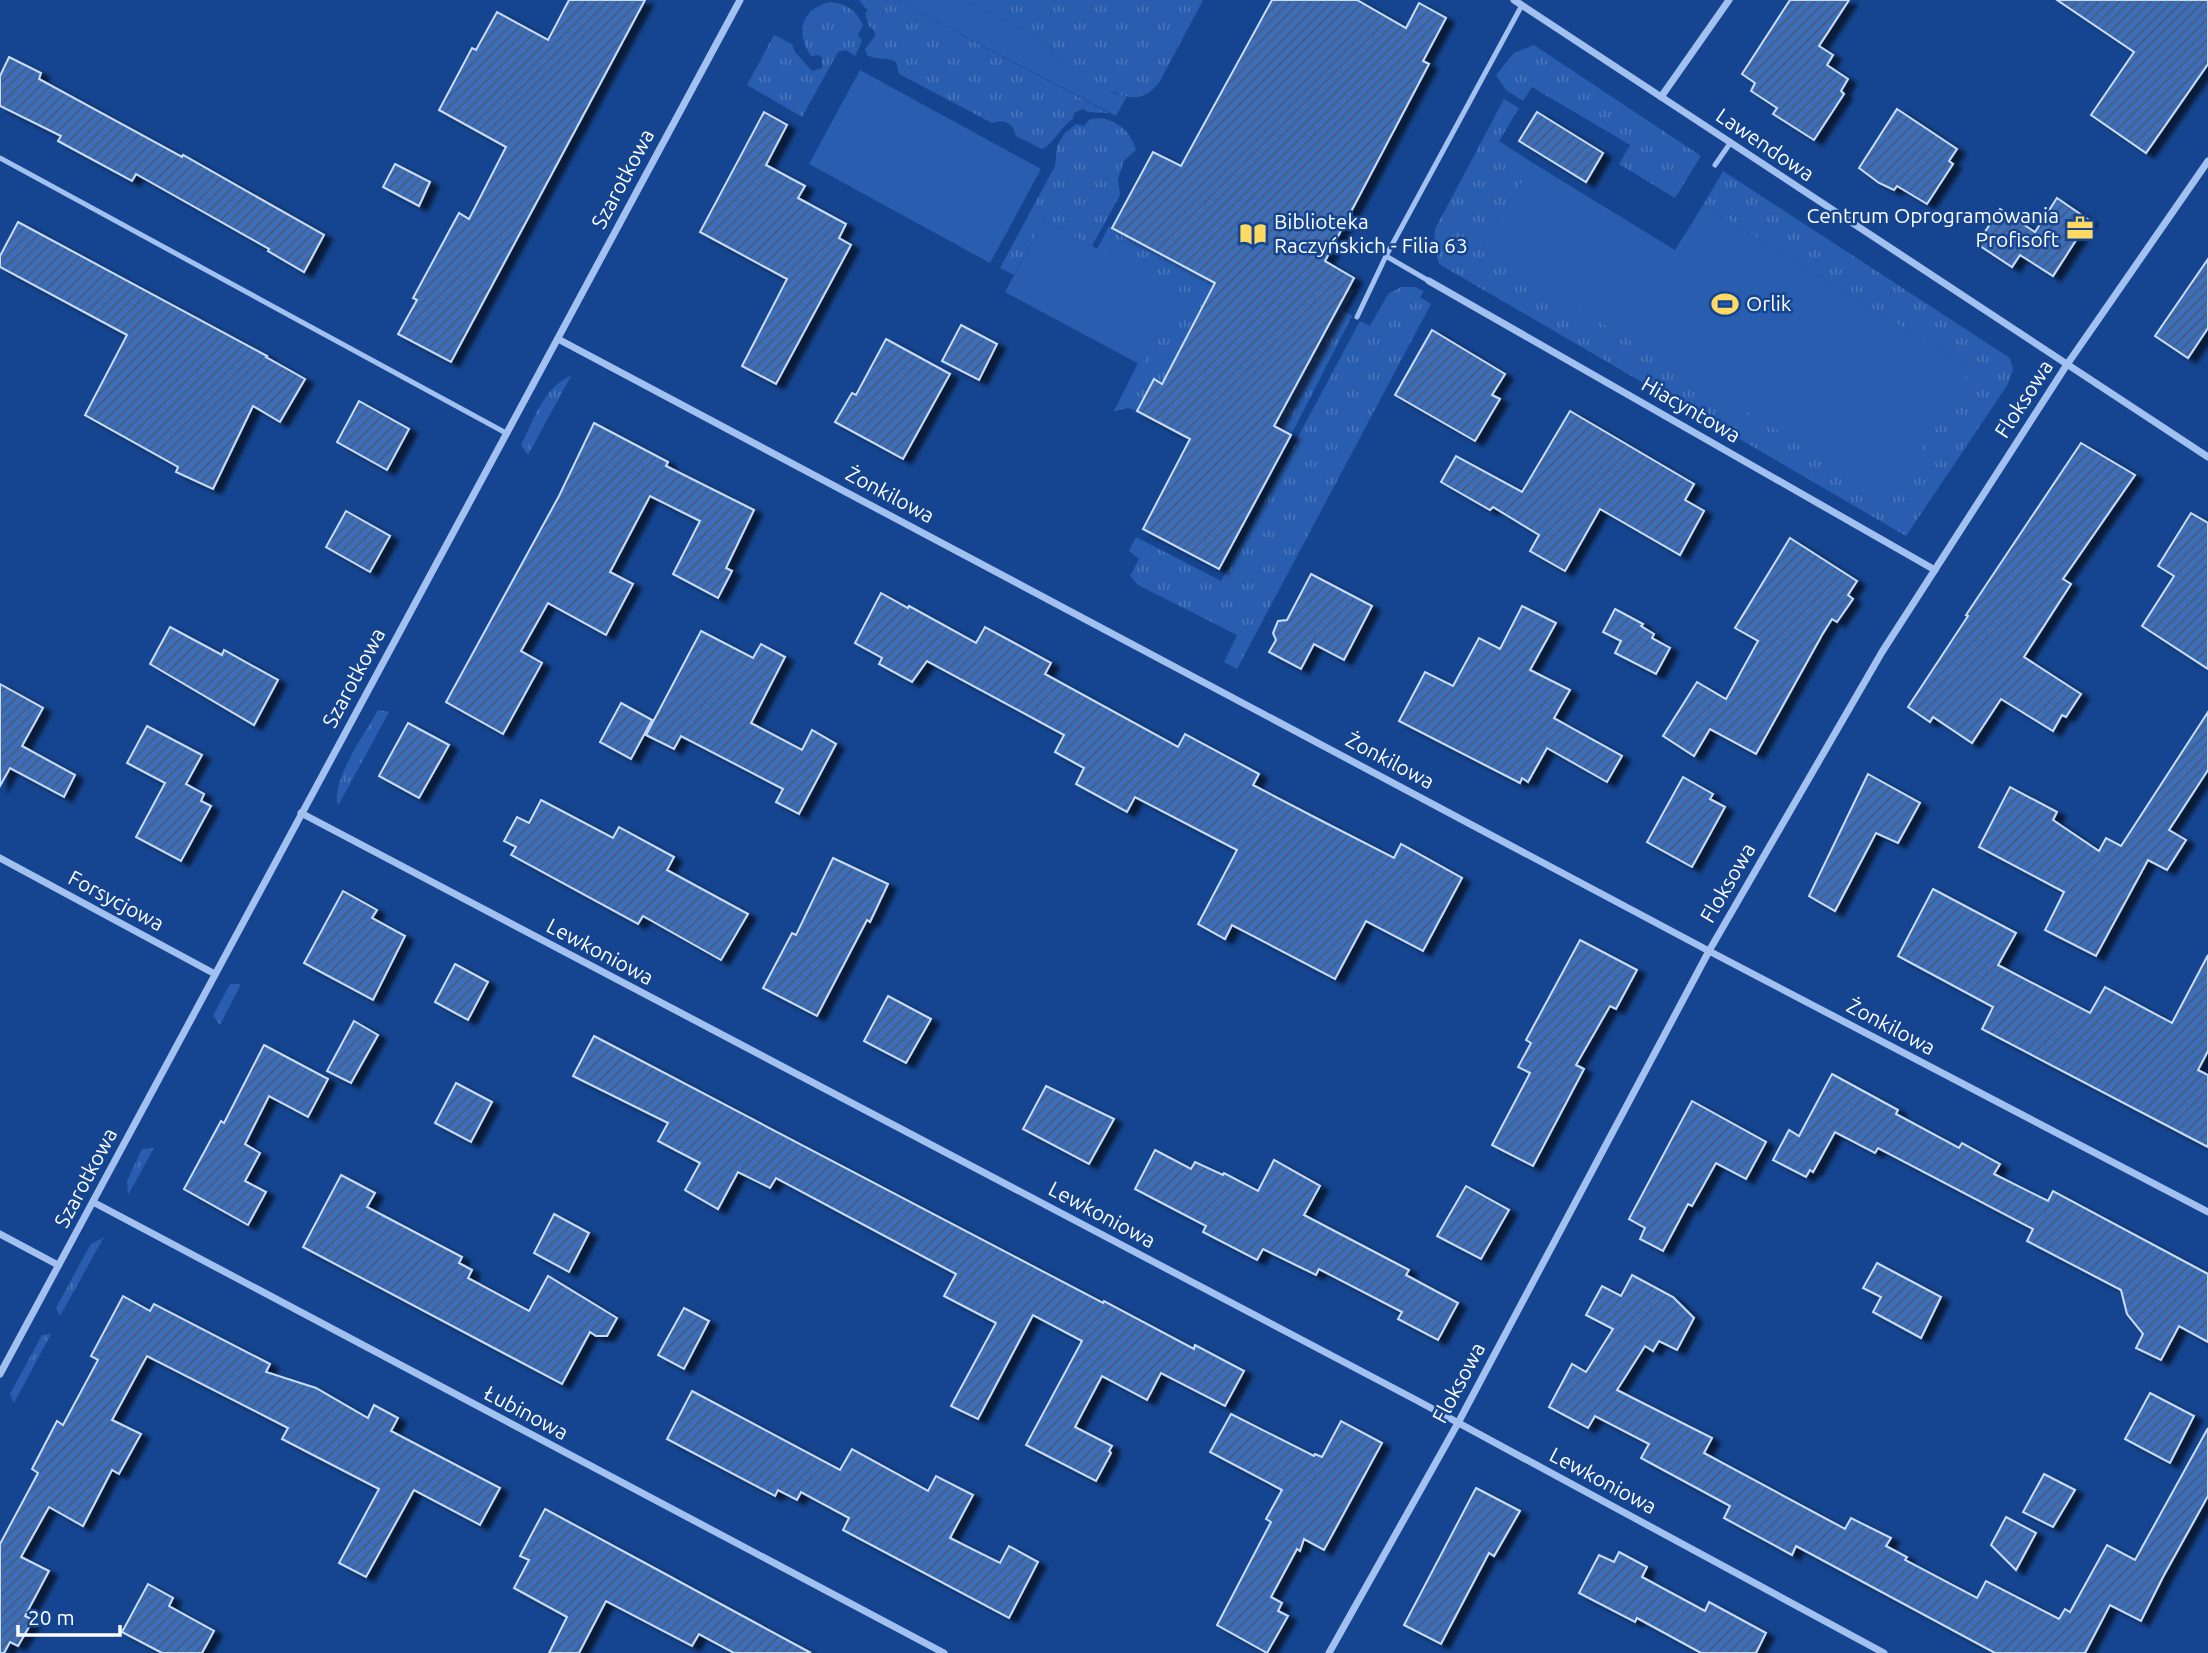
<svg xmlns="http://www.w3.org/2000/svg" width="2208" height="1653" viewBox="0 0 2208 1653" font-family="Ubuntu,sans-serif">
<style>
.grass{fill:url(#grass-tufts)}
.pitch{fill:#285daf}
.building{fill:url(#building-hatch);stroke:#c9ddfc;stroke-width:2;filter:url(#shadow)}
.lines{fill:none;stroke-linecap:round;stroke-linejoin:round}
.lane{stroke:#a2c1f0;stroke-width:5}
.street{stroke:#a2c1f0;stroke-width:7}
.labels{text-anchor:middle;stroke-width:5;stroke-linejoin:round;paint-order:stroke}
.street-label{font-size:21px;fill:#fff;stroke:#154590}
.poi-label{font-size:21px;fill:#fff;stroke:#154590;text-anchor:start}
</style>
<defs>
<pattern id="grass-tufts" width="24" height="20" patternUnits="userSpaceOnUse" patternTransform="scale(1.75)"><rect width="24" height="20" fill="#285daf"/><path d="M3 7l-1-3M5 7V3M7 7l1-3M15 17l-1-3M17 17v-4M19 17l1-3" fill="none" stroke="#4875bb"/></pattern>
<pattern id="building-hatch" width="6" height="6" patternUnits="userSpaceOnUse" patternTransform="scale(1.75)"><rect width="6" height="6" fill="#3e6eb9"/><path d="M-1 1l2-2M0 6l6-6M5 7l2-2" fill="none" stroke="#465b7d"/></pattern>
<filter id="shadow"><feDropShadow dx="8" dy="4.5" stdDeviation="2" flood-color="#0009"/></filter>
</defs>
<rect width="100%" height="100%" fill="#154590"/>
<g class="grass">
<path d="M 859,0 L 896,0 L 1109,113 L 1088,112 L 1083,109 L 1074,113 L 1073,119 C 1060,127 1053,145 1042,149 L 1016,136 C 1012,122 1004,119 992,123 L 899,74 L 896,62 C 885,56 877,61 867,55 L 865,49 L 875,36 L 874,30 L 869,26 L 865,13 L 868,11 Z"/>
<path d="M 966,0 L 1203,0 L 1159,83 C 1154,88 1149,94 1142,96 C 1121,104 1077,71 1058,60 L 1054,56 L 1050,45 Z"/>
<path d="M 830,2 C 847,4 857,10 863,26 L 858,34 L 862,41 L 855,56 L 846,50 L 838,52 L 802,117 L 747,85 L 774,35 L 792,44 L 795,52 L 812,71 L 822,68 L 822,58 L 819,55 L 811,56 C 795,32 801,9 830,2 Z"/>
<path d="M 1534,45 L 1701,156 L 1675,198 L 1619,164 L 1630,145 L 1532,87 L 1523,101 L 1506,90 L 1496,75 L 1514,53 Z"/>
<path d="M 1504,99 L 1519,108 L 1499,141 L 1533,163 L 1482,248 L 1971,369 L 1703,205 L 1723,171 L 2010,358 L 2013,369 L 2008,384 L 1906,536 L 1439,264 L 1434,244 L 1435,229 Z"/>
<path d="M 1102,118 C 1121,123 1130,132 1136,150 L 1124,161 L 1118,179 L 1120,195 L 1092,246 L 1044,220 L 1014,275 L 1000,268 L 1055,166 L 1057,146 L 1064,134 L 1076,124 L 1084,126 L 1090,119 Z"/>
<path d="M 1109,226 L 1215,283 L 1162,384 L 1154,379 L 1137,411 L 1128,408 L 1114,411 L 1138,363 L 1141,364 L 1097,249 Z"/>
<path d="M 1401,287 L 1414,287 L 1424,291 L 1420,297 L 1431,304 L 1237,669 L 1224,662 L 1237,635 L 1138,585 L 1130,576 L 1139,559 L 1129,551 L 1136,537 L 1221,581 L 1360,321 L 1370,326 L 1388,294 Z"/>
<path d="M 1348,288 L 1354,291 L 1343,310 L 1352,316 L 1291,435 L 1274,426 Z"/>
<path d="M 571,376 L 528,455 L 521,445 C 533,422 544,386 571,376 Z"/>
<path d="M 378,710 L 389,712 L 338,806 C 330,782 365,733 378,710 Z"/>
<path d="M 230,984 L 241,984 L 220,1025 L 213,1016 Z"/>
<path d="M 154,1148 L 128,1195 L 127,1181 L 142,1149 Z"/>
<path d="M 104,1237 L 60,1316 L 56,1308 L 88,1249 L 91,1244 Z"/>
<path d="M 51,1334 L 14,1403 L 10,1394 L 42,1335 Z"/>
</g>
<g class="pitch">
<path d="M 896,0 L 966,0 L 1050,45 L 1054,56 L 1058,60 L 1116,94 L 1127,96 L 1116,116 Z"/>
<path d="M 860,70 L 1041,169 L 990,263 L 809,164 Z"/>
<path d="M 1533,163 L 1675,250 L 1703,205 L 1971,369 L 1891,500 L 1481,249 Z"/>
<path d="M 1044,220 L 1180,293 L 1141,365 L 1005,292 Z"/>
</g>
<g class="building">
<path d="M 569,0 L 645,0 L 451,362 L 398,334 L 417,300 L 413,298 L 459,213 L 469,219 L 506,147 L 439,110 L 472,48 L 476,50 L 497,12 L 548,40 Z"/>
<path d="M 1272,0 L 1357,0 L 1406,28 L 1419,3 L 1446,18 L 1423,61 L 1429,64 L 1325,261 L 1354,278 L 1274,426 L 1291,435 L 1219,569 L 1143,529 L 1190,439 L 1137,411 L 1154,379 L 1162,384 L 1215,283 L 1112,228 L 1153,152 L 1181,166 Z"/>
<path d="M 1790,0 L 1849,0 L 1819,46 L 1833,55 L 1827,65 L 1848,79 L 1841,91 L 1844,94 L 1814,140 L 1773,114 L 1777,108 L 1751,91 L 1755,83 L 1742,74 Z"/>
<path d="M 2057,0 L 2208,0 L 2208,64 L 2146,153 L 2091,115 L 2134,52 Z"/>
<path d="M 9,57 L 41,73 L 39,79 L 182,157 L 183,155 L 324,235 L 304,272 L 268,251 L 269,249 L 136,174 L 132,181 L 58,141 L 61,136 L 0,106 L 0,76 Z"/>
<path d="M 1897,109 L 1957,149 L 1949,161 L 1953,164 L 1927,204 L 1897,186 L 1894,190 L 1879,183 L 1859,168 Z"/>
<path d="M 764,112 L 787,125 L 766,165 L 805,186 L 798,198 L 846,224 L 839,238 L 851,245 L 776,384 L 742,366 L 787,279 L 700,232 Z"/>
<path d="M 1537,112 L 1603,153 L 1586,182 L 1519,141 Z"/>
<path d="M 395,164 L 430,182 L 419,206 L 383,187 Z"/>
<path d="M 2057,198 L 2089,220 L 2053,276 L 2020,255 L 2012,267 L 1977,244 L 2000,209 L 2035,232 Z"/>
<path d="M 18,222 L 267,356 L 266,357 L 305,379 L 280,422 L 253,406 L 213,489 L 176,472 L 178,467 L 85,415 L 127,335 L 0,267 L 0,256 Z"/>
<path d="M 2208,259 L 2208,328 L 2188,358 L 2155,336 Z"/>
<path d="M 961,325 L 997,344 L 979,380 L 942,361 Z"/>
<path d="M 1432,330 L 1505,374 L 1492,395 L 1500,399 L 1475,441 L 1395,395 Z"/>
<path d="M 886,339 L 950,374 L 903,459 L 835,422 L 852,393 L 856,395 Z"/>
<path d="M 359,401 L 409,429 L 387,470 L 337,442 Z"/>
<path d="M 1570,411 L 1694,484 L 1685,500 L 1704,511 L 1680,555 L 1600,509 L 1565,571 L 1530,551 L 1539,535 L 1493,507 L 1490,510 L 1441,482 L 1456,456 L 1522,492 Z"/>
<path d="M 594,423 L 668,462 L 666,466 L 754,510 L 726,568 L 732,571 L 718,598 L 673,574 L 700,521 L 650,496 L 610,572 L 633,584 L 606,635 L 548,603 L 521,651 L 542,663 L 503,734 L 446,702 L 559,496 Z"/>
<path d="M 2081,443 L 2135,475 L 2063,579 L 2071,584 L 2024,657 L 2081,694 L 2066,717 L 2062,715 L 2053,731 L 2001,699 L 1972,743 L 1933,717 L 1930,722 L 1908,707 L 1968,616 L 1966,615 Z"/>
<path d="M 346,511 L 390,536 L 370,572 L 326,547 Z"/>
<path d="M 2191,513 L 2208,523 L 2208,669 L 2142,626 L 2174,576 L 2158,566 Z"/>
<path d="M 1790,538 L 1857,581 L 1848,595 L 1853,599 L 1837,622 L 1832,619 L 1822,635 L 1756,754 L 1710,729 L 1694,756 L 1663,736 L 1697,682 L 1726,699 L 1758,641 L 1735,628 Z"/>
<path d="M 1311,574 L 1372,606 L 1344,660 L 1314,644 L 1301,669 L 1269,652 L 1276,640 L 1273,633 L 1278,621 L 1287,620 Z"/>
<path d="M 881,593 L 908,608 L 909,606 L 976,643 L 985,627 L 1051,663 L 1045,674 L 1178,747 L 1185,734 L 1259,774 L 1253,785 L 1318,819 L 1394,858 L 1401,844 L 1462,878 L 1423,951 L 1366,921 L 1335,979 L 1232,925 L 1225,939 L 1198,924 L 1237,850 L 1135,797 L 1127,812 L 1076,784 L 1084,768 L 1055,752 L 1064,735 L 927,661 L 912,682 L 879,664 L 882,658 L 855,643 Z"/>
<path d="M 1522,606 L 1556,623 L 1530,670 L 1570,690 L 1554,718 L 1622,756 L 1607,782 L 1547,748 L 1528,782 L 1522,778 L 1520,783 L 1399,721 L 1425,672 L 1453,686 L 1479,638 L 1500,649 Z"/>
<path d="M 1615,609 L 1643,624 L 1641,626 L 1654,634 L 1652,638 L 1670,648 L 1656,674 L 1615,653 L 1621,641 L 1603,632 Z"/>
<path d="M 170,627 L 222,655 L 224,650 L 278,680 L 254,725 L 150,664 Z"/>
<path d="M 701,631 L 753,658 L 761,644 L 785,657 L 751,723 L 802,750 L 812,730 L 836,744 L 799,814 L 776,802 L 783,789 L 681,736 L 674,749 L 646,735 Z"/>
<path d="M 0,684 L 43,708 L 22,746 L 75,775 L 64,797 L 10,768 L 0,786 Z"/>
<path d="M 621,703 L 652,720 L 631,759 L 600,742 Z"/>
<path d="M 2208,712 L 2208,770 L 2169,830 L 2186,840 L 2167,870 L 2148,860 L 2096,956 L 2045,930 L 2064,892 L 1979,847 L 2010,787 L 2057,812 L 2053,820 L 2099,851 L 2106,838 L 2121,846 Z"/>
<path d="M 408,723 L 449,745 L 419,798 L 379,776 Z"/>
<path d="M 147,726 L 202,755 L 186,784 L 204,794 L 201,801 L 211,806 L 181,861 L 136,837 L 165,783 L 127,763 Z"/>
<path d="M 1868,774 L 1920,803 L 1898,843 L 1876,833 L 1835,911 L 1809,896 Z"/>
<path d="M 1683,777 L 1713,794 L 1710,799 L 1725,807 L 1692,867 L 1647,842 Z"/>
<path d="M 541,800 L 613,838 L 619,827 L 674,857 L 667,870 L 748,914 L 721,960 L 643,916 L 638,924 L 511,855 L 516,847 L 504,841 L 517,817 L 529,823 Z"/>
<path d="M 833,858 L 888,884 L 870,922 L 867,920 L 817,1016 L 763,988 L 792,933 L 796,935 Z"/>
<path d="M 1933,889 L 2016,933 L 1998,965 L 2090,1013 L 2105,987 L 2172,1023 L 2208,955 L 2208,1051 L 2198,1070 L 2208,1075 L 2208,1147 L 1982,1029 L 1993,1007 L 1898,956 Z"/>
<path d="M 343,891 L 377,910 L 372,918 L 405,936 L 373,1000 L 304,963 Z"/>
<path d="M 1580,940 L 1637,970 L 1616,1009 L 1610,1006 L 1576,1065 L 1584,1069 L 1533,1166 L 1492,1145 L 1530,1073 L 1518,1067 L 1531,1043 L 1526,1040 Z"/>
<path d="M 455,964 L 488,982 L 468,1020 L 435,1002 Z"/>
<path d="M 888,996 L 931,1019 L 906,1063 L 864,1041 Z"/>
<path d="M 354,1021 L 378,1035 L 351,1083 L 327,1071 Z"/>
<path d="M 594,1036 L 1103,1303 L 1104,1301 L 1194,1349 L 1195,1345 L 1244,1371 L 1225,1406 L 1161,1373 L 1147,1400 L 1102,1376 L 1075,1427 L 1112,1446 L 1109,1451 L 1111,1453 L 1096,1481 L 1026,1445 L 1082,1341 L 1033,1315 L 978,1419 L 951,1406 L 996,1323 L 944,1296 L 956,1274 L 776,1178 L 770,1188 L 738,1172 L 718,1209 L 685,1190 L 700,1163 L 658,1141 L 668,1123 L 573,1076 Z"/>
<path d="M 264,1045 L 328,1079 L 308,1117 L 269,1096 L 245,1144 L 260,1153 L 245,1181 L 266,1192 L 248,1225 L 184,1189 L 221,1121 L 224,1123 Z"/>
<path d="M 1832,1074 L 1898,1110 L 1896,1114 L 1959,1148 L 1962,1143 L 2000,1164 L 1994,1174 L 2048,1201 L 2053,1191 L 2208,1274 L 2208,1342 L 2179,1326 L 2161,1360 L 2136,1348 L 2143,1334 L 2127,1314 L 2121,1290 L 2027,1241 L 2033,1229 L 1878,1148 L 1875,1153 L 1835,1132 L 1813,1172 L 1810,1170 L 1806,1177 L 1773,1160 L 1789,1130 L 1799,1136 Z"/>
<path d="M 456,1083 L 492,1102 L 471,1142 L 435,1123 Z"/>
<path d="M 1046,1086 L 1114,1119 L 1089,1164 L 1023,1129 Z"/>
<path d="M 1692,1101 L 1766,1142 L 1746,1179 L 1716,1163 L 1692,1206 L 1688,1204 L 1663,1251 L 1640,1239 L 1645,1228 L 1629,1219 Z"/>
<path d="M 1155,1150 L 1191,1169 L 1195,1162 L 1223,1175 L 1224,1173 L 1258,1191 L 1274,1160 L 1320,1186 L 1304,1215 L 1409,1270 L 1406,1275 L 1458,1303 L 1438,1340 L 1398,1319 L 1402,1312 L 1319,1269 L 1316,1275 L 1263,1249 L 1257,1260 L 1203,1232 L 1206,1226 L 1135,1189 Z"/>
<path d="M 341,1175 L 375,1193 L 367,1207 L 462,1257 L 459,1263 L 472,1270 L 468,1278 L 529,1311 L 548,1276 L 617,1318 L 607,1336 L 596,1336 L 590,1332 L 562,1384 L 303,1247 Z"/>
<path d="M 1466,1186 L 1509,1210 L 1481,1259 L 1437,1236 Z"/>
<path d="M 554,1214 L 589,1233 L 569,1272 L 534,1253 Z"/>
<path d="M 1877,1263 L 1941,1297 L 1921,1338 L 1873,1312 L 1881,1297 L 1863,1288 Z"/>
<path d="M 1632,1275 L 1673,1297 L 1694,1318 L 1677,1350 L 1659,1341 L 1653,1351 L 1645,1346 L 1617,1390 L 1712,1438 L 1704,1453 L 1845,1529 L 1851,1518 L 1891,1538 L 1886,1546 L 1907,1557 L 1905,1560 L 1977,1598 L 1986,1581 L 2059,1619 L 2065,1609 L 2070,1612 L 2107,1545 L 2135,1560 L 2208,1428 L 2208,1496 L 2163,1577 L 2141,1621 L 2110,1605 L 2085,1653 L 1995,1653 L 1796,1546 L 1792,1555 L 1724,1518 L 1730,1506 L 1641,1458 L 1649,1444 L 1595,1416 L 1588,1428 L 1549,1407 L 1572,1364 L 1586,1372 L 1613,1329 L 1586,1315 L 1602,1286 L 1621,1296 Z"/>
<path d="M 123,1296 L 150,1311 L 154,1304 L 270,1364 L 266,1372 L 316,1388 L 368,1418 L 374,1405 L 398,1418 L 391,1431 L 500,1488 L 480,1525 L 414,1490 L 366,1577 L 339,1563 L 379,1489 L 282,1439 L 288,1428 L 147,1356 L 112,1420 L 141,1434 L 119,1474 L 112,1470 L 83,1526 L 49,1507 L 21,1557 L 49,1571 L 25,1616 L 33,1620 L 18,1646 L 10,1642 L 4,1653 L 0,1653 L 0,1544 L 38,1473 L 32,1469 L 57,1421 L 63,1425 L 98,1360 L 91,1356 Z"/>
<path d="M 684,1308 L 709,1321 L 684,1369 L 658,1355 Z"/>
<path d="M 692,1391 L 840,1470 L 852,1449 L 928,1491 L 936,1476 L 973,1495 L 950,1538 L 1000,1563 L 1009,1546 L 1038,1562 L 1009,1618 L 843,1530 L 849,1518 L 801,1492 L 797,1500 L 778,1490 L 775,1496 L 667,1439 Z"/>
<path d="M 2150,1393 L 2194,1416 L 2170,1463 L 2125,1439 Z"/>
<path d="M 1231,1414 L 1314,1456 L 1315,1454 L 1322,1457 L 1341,1421 L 1382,1443 L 1324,1550 L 1304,1539 L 1300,1551 L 1297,1549 L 1271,1597 L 1282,1603 L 1278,1611 L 1288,1616 L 1267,1653 L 1217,1625 L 1271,1522 L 1266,1519 L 1282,1490 L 1210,1452 Z"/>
<path d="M 2044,1474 L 2075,1490 L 2053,1527 L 2023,1512 Z"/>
<path d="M 1476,1488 L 1520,1511 L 1494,1556 L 1489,1553 L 1441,1644 L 1404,1625 Z"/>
<path d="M 545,1509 L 658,1570 L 811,1653 L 734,1653 L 699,1634 L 692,1646 L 606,1601 L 579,1653 L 549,1653 L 567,1617 L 514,1588 L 529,1560 L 520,1556 Z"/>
<path d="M 2006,1517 L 2036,1533 L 2016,1570 L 1991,1545 Z"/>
<path d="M 1619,1552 L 1647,1567 L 1642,1577 L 1705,1611 L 1709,1602 L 1766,1633 L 1756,1653 L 1701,1653 L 1637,1618 L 1635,1622 L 1579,1593 L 1599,1555 L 1614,1562 Z"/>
<path d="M 148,1584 L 173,1598 L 169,1606 L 214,1631 L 202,1653 L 162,1653 L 122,1632 Z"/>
</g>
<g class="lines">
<g class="lane">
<path d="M 0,158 L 506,433"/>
<path d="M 1715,165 L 1731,142"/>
<path d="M 1386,256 L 1429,281"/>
<path d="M 1357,317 L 1386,256 L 1522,5"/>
</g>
<g class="street">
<path d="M 1514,0 L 2208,457"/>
<path d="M 1661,97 L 1729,0"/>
<path d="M 1429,281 L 1935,570"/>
<path d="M 558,339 L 1709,951 L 2208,1212"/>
<path d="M 301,813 L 1418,1401 L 1884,1653"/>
<path d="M 0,858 L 215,974"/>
<path d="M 93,1202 L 944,1653"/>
<path d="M 0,1234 L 58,1265"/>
<path d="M 0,1374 L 740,0"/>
<path d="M 1329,1653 L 1458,1423 L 1709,951 L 1882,652 L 2066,366 L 2208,161"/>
</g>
</g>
<defs>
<g id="office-bare" transform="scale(2.1)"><path d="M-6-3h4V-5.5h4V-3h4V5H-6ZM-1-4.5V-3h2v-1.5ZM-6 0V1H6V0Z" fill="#ffda62" stroke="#154590" stroke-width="2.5" paint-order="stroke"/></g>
<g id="library-bare" transform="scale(2.1)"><path d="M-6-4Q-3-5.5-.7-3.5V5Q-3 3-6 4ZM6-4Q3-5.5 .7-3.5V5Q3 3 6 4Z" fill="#ffda62" stroke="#154590" stroke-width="2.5" paint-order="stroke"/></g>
<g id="stadium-bare" transform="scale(2.1)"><path d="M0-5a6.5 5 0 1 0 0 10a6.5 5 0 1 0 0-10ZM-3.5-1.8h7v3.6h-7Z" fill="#ffda62" stroke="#154590" stroke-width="2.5" paint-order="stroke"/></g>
</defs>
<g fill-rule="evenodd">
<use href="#office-bare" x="2080" y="228"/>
<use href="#library-bare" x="1253" y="234"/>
<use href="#stadium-bare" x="1725" y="304"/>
</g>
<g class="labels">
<g class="street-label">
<text transform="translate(1765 145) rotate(34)" y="7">Lawendowa</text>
<text transform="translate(623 179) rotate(-62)" y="7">Szarotkowa</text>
<text transform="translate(2024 399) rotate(-57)" y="7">Floksowa</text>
<text transform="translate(1691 410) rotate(30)" y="7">Hiacyntowa</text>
<text transform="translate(890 495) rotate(28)" y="7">Żonkilowa</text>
<text transform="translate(354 678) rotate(-62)" y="7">Szarotkowa</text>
<text transform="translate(1390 761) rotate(28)" y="7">Żonkilowa</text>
<text transform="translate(1728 883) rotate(-60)" y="7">Floksowa</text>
<text transform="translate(116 901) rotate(28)" y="7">Forsycjowa</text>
<text transform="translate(600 952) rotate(28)" y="7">Lewkoniowa</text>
<text transform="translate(1891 1027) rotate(28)" y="7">Żonkilowa</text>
<text transform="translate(86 1178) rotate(-62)" y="7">Szarotkowa</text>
<text transform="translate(1102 1215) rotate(28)" y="7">Lewkoniowa</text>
<text transform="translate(1459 1383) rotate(-62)" y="7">Floksowa</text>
<text transform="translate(526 1413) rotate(28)" y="7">Łubinowa</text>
<text transform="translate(1603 1481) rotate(28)" y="7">Lewkoniowa</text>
</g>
<g class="poi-label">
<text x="2059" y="223" text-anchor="end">Centrum Oprogramowania<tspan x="2059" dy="24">Profisoft</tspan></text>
<text x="1274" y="229">Biblioteka<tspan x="1274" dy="24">Raczyńskich - Filia 63</tspan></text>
<text x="1746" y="311">Orlik</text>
</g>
</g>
<path d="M18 1625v10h102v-10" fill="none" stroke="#ffffff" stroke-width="3.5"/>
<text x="28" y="1625" font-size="21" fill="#ffffff" stroke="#154590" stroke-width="5" paint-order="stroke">20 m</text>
</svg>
